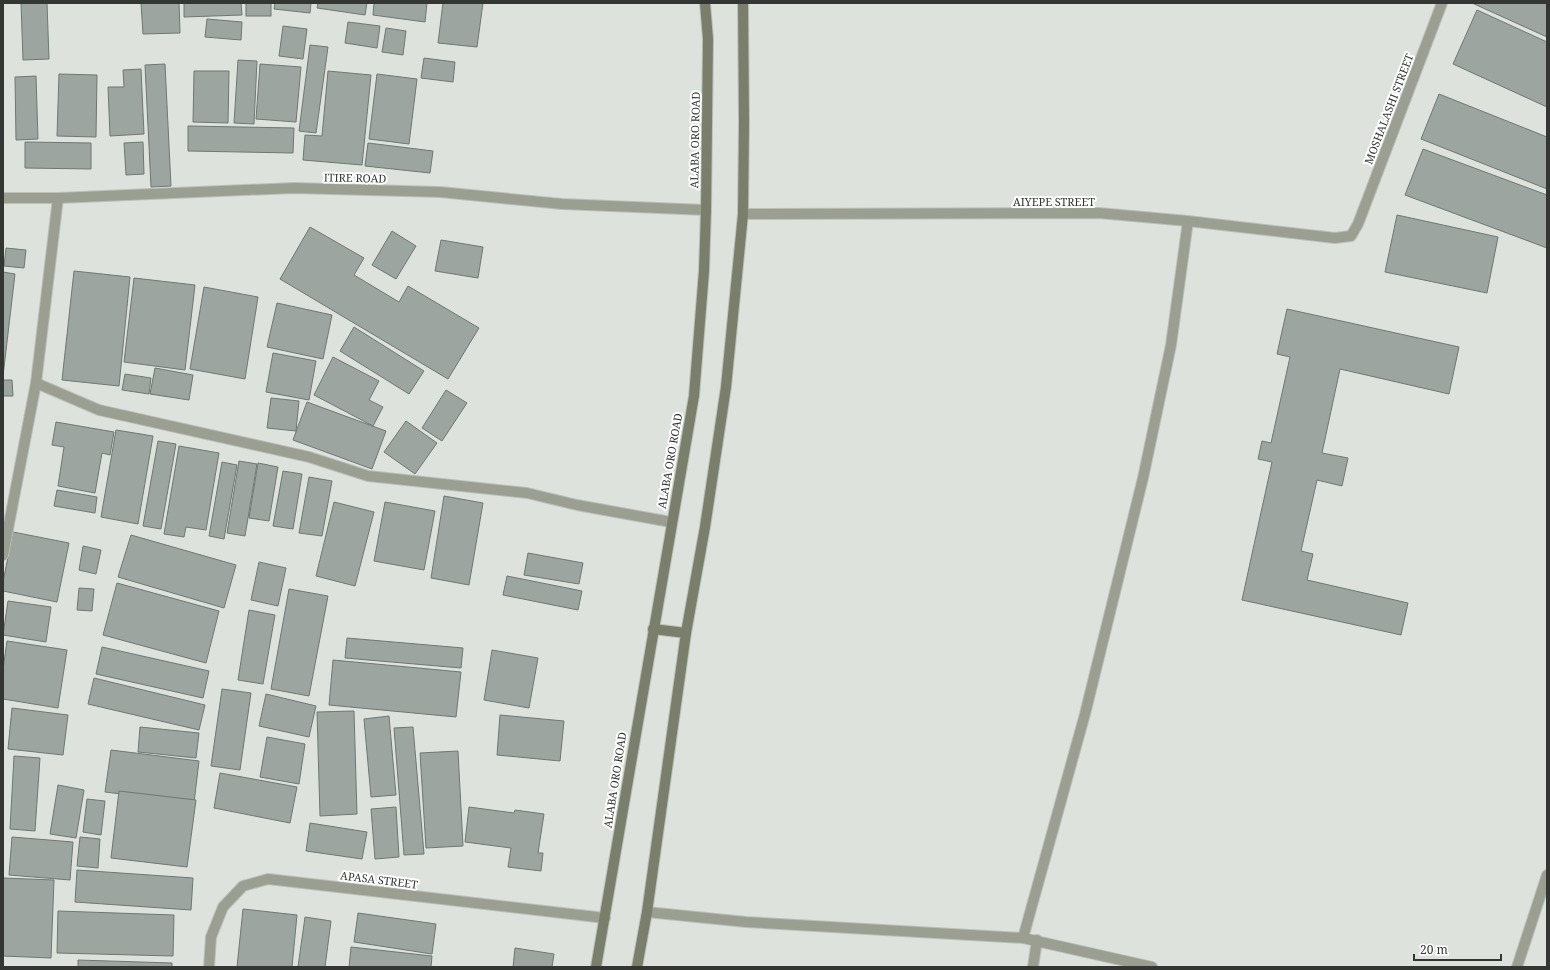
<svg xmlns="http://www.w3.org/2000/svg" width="1550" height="970" viewBox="0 0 1550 970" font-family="'Noto Serif',serif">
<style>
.building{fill:#9ca5a0;stroke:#6f7773}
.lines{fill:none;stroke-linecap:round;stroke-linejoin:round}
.minor-casing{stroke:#bbc0ba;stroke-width:12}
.secondary-casing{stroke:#bbc0ba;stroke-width:12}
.minor{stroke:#9b9f92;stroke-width:10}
.secondary{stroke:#7a7f6c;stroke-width:10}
.labels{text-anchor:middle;stroke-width:4;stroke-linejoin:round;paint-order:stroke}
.street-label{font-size:11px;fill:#333633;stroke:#fff}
</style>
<rect width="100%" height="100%" fill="#dde3dc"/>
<g class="building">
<path d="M 21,3 L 47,3 L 49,59 L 23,60 Z"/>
<path d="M 141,3 L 179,3 L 180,33 L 143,34 Z"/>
<path d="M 184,3 L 241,3 L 242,15 L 184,17 Z"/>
<rect x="246" y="3" width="25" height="13"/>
<path d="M 275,3 L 311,3 L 310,13 L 274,9 Z"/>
<path d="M 318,3 L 367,3 L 365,15 L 317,8 Z"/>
<path d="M 374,3 L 427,3 L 425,22 L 373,15 Z"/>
<path d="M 443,3 L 483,3 L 477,47 L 438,43 Z"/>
<path d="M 1472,3 L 1547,3 L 1547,37 Z"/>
<path d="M 1477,10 L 1547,42 L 1547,107 L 1453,64 Z"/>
<path d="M 207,19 L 242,22 L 241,40 L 205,37 Z"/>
<path d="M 348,22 L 380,26 L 377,48 L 345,43 Z"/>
<path d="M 283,26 L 307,29 L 303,59 L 279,56 Z"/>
<path d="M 386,28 L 406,31 L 403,55 L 382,52 Z"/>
<path d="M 310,45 L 328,47 L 316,133 L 299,131 Z"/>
<path d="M 424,58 L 455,62 L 453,82 L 421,78 Z"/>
<path d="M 238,60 L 257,61 L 254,124 L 234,123 Z"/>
<path d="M 165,64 L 171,186 L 151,187 L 145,65 Z"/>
<path d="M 260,64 L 301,67 L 296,122 L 256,119 Z"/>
<path d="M 141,69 L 144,134 L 110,136 L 108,87 L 124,87 L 123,70 Z"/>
<path d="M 194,71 L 229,71 L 228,123 L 193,122 Z"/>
<path d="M 328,71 L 371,75 L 362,165 L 303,160 L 305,135 L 322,136 Z"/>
<path d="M 59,74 L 97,75 L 96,137 L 57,136 Z"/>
<path d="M 377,74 L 417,79 L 409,144 L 369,139 Z"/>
<path d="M 36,76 L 38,139 L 16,140 L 15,77 Z"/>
<path d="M 1439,94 L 1547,137 L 1547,189 L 1421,139 Z"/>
<path d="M 188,126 L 294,128 L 293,153 L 188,151 Z"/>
<path d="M 25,142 L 91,143 L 91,169 L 25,168 Z"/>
<path d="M 143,142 L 144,174 L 126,175 L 124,143 Z"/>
<path d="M 368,143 L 433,151 L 430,173 L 365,166 Z"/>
<path d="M 1423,149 L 1547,195 L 1547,248 L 1405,195 Z"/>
<path d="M 1397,215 L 1498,237 L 1487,293 L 1385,272 Z"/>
<path d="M 310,227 L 364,258 L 354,275 L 399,302 L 408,286 L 479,328 L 448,379 L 280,279 Z"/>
<path d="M 392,231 L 416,246 L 396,279 L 372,265 Z"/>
<path d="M 441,240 L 483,247 L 478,278 L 435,271 Z"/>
<path d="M 6,248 L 26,250 L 24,268 L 4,266 Z"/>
<path d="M 74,271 L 130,277 L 119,386 L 62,380 Z"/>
<path d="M 3,272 L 15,274 L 3,376 Z"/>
<path d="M 134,278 L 195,285 L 185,370 L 124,362 Z"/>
<path d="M 204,287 L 258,297 L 245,379 L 190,369 Z"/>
<path d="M 277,303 L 332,315 L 323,359 L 267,347 Z"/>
<path d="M 1287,309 L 1459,347 L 1449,394 L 1340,369 L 1322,453 L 1348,458 L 1342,486 L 1317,480 L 1301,551 L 1313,554 L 1307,580 L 1408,603 L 1401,635 L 1242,600 L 1272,462 L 1258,459 L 1262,441 L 1271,443 L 1290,357 L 1277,354 Z"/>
<path d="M 354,327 L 424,371 L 409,394 L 340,351 Z"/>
<path d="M 273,353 L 316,361 L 309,400 L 266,392 Z"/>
<path d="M 333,357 L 379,381 L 369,400 L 383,407 L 373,426 L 314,395 Z"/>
<path d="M 155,368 L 193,375 L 189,400 L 150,394 Z"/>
<path d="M 125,374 L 151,378 L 149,394 L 122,390 Z"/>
<path d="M 3,380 L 12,380 L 13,396 L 3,396 Z"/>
<path d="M 446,390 L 467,403 L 442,441 L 422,428 Z"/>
<path d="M 271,398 L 299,401 L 296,431 L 267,428 Z"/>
<path d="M 307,402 L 386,431 L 372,469 L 293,440 Z"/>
<path d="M 406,421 L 437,443 L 415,474 L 384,452 Z"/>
<path d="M 56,422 L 114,432 L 110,455 L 102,453 L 95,493 L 58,486 L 64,447 L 52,445 Z"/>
<path d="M 116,430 L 153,436 L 138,524 L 101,517 Z"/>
<path d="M 158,441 L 176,444 L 161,529 L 143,526 Z"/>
<path d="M 179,446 L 219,453 L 206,530 L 186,527 L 184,537 L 164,534 Z"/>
<path d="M 239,461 L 257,464 L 245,536 L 227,533 Z"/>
<path d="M 222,462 L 237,465 L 224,539 L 209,536 Z"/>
<path d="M 258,463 L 278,467 L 269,521 L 249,518 Z"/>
<path d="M 283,471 L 302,474 L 293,529 L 273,526 Z"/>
<path d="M 309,477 L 332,481 L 322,536 L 299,533 Z"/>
<path d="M 57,490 L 97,497 L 95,513 L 54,506 Z"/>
<path d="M 444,496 L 483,503 L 469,585 L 431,578 Z"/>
<path d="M 334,502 L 374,512 L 355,586 L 316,576 Z"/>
<path d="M 385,502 L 435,511 L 424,570 L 374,561 Z"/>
<path d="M 13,532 L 69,543 L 57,602 L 3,591 L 3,582 Z"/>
<path d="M 131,535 L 236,565 L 224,608 L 118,577 Z"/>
<path d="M 83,546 L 101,550 L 96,574 L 79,570 Z"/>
<path d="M 528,553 L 583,563 L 579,584 L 524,575 Z"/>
<path d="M 259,562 L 286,568 L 278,606 L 251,600 Z"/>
<path d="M 507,576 L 582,591 L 578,610 L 503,595 Z"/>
<path d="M 117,583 L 219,611 L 206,663 L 103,635 Z"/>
<path d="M 79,588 L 94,589 L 92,611 L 77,610 Z"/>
<path d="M 289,589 L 328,596 L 309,696 L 271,689 Z"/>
<path d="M 8,601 L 51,607 L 46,642 L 3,635 Z"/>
<path d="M 249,610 L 275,615 L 263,684 L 238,680 Z"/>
<path d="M 347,638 L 463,648 L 461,668 L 345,658 Z"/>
<path d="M 7,641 L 67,650 L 58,708 L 3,699 L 3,669 Z"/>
<path d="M 102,647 L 209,671 L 203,698 L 96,674 Z"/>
<path d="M 492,650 L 538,658 L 529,708 L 484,700 Z"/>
<path d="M 333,660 L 461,672 L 456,717 L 329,705 Z"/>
<path d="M 94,678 L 205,705 L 199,730 L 88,704 Z"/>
<path d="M 222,689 L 251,693 L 240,770 L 211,766 Z"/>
<path d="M 266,694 L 316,706 L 309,737 L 259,726 Z"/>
<path d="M 12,708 L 68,715 L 63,755 L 8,749 Z"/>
<path d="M 354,711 L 357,814 L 320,816 L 317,712 Z"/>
<path d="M 500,715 L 564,721 L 560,761 L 497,755 Z"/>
<path d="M 389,716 L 396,795 L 371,797 L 364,719 Z"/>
<path d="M 140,727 L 199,733 L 196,758 L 138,752 Z"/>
<path d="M 413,727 L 424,854 L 404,855 L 394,728 Z"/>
<path d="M 267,737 L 305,744 L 299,784 L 260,777 Z"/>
<path d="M 111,750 L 199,761 L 194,803 L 105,792 Z"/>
<path d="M 458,751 L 463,846 L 426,848 L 420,753 Z"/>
<path d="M 14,756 L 40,758 L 35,831 L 10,829 Z"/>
<path d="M 220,773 L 297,787 L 290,823 L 214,808 Z"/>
<path d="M 58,785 L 84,790 L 76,838 L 50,834 Z"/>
<path d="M 119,791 L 196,800 L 187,867 L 111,858 Z"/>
<path d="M 87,799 L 105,801 L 101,835 L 83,832 Z"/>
<path d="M 396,807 L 399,857 L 375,859 L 371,809 Z"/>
<path d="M 469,807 L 514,813 L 515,810 L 544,814 L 538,853 L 543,853 L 541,871 L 508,867 L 511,848 L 465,842 Z"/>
<path d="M 310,823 L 367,832 L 362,859 L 306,851 Z"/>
<path d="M 12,837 L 73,842 L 70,880 L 9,875 Z"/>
<path d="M 80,837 L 100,839 L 98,868 L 77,866 Z"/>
<path d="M 77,870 L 193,878 L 191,910 L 75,902 Z"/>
<path d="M 3,878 L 54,880 L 51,958 L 3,956 Z"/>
<path d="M 243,909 L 297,915 L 292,967 L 237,967 Z"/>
<path d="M 58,911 L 174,915 L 173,956 L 57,953 Z"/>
<path d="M 358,913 L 436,924 L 432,954 L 354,942 Z"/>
<path d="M 305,917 L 331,921 L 325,967 L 298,967 Z"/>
<path d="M 351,947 L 432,956 L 431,967 L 349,967 Z"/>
<path d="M 515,948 L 554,954 L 552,967 L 513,967 Z"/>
<path d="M 78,960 L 172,963 L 172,967 L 78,967 Z"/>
</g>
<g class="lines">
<g class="minor-casing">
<g id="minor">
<path d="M 3,198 L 58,198 L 294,188 L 440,192 L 562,204 L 706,210"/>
<path d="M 743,214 L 1099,213 L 1188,221 L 1335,238 L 1351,236 L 1358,224 L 1442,3"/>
<path d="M 36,383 L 99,410 L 309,457 L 368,476 L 527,493 L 577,505 L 671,522"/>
<path d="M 3,555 L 36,383 L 58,198"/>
<path d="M 647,912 L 746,922 L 1023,938 L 1152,967"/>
<path d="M 1023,938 L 1085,714 L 1143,478 L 1171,345 L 1188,221"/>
<path d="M 209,967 L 211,937 L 223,907 L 243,886 L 268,879 L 605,918"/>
<path d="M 1033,967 L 1037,940"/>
<path d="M 1517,967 L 1547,875"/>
</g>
</g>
<g class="secondary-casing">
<g id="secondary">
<path d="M 653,629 L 686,633"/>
<path d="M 596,967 L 694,396 L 704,271 L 706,210 L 708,39 L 705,3"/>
<path d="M 637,967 L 647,912 L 686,633 L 705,527 L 726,387 L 743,214 L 744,122 L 743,3"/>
</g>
</g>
<use href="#minor" class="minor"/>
<use href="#secondary" class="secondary"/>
</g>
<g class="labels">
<g class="street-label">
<text transform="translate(1389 109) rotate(-69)" y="4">MOSHALASHI STREET</text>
<text transform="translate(695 140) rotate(-89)" y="4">ALABA ORO ROAD</text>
<text transform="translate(355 178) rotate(1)" y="4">ITIRE ROAD</text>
<text x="1054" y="206">AIYEPE STREET</text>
<text transform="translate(670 461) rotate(-80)" y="4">ALABA ORO ROAD</text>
<text transform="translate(615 780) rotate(-81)" y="4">ALABA ORO ROAD</text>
<text transform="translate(379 880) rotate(7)" y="4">APASA STREET</text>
</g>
</g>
<rect width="1550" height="970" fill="none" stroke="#333633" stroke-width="8"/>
<path d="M1414 954v6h87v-6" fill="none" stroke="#333633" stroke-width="2"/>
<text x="1420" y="954" font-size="12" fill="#333633" stroke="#ffffff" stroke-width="3" paint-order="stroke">20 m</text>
</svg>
